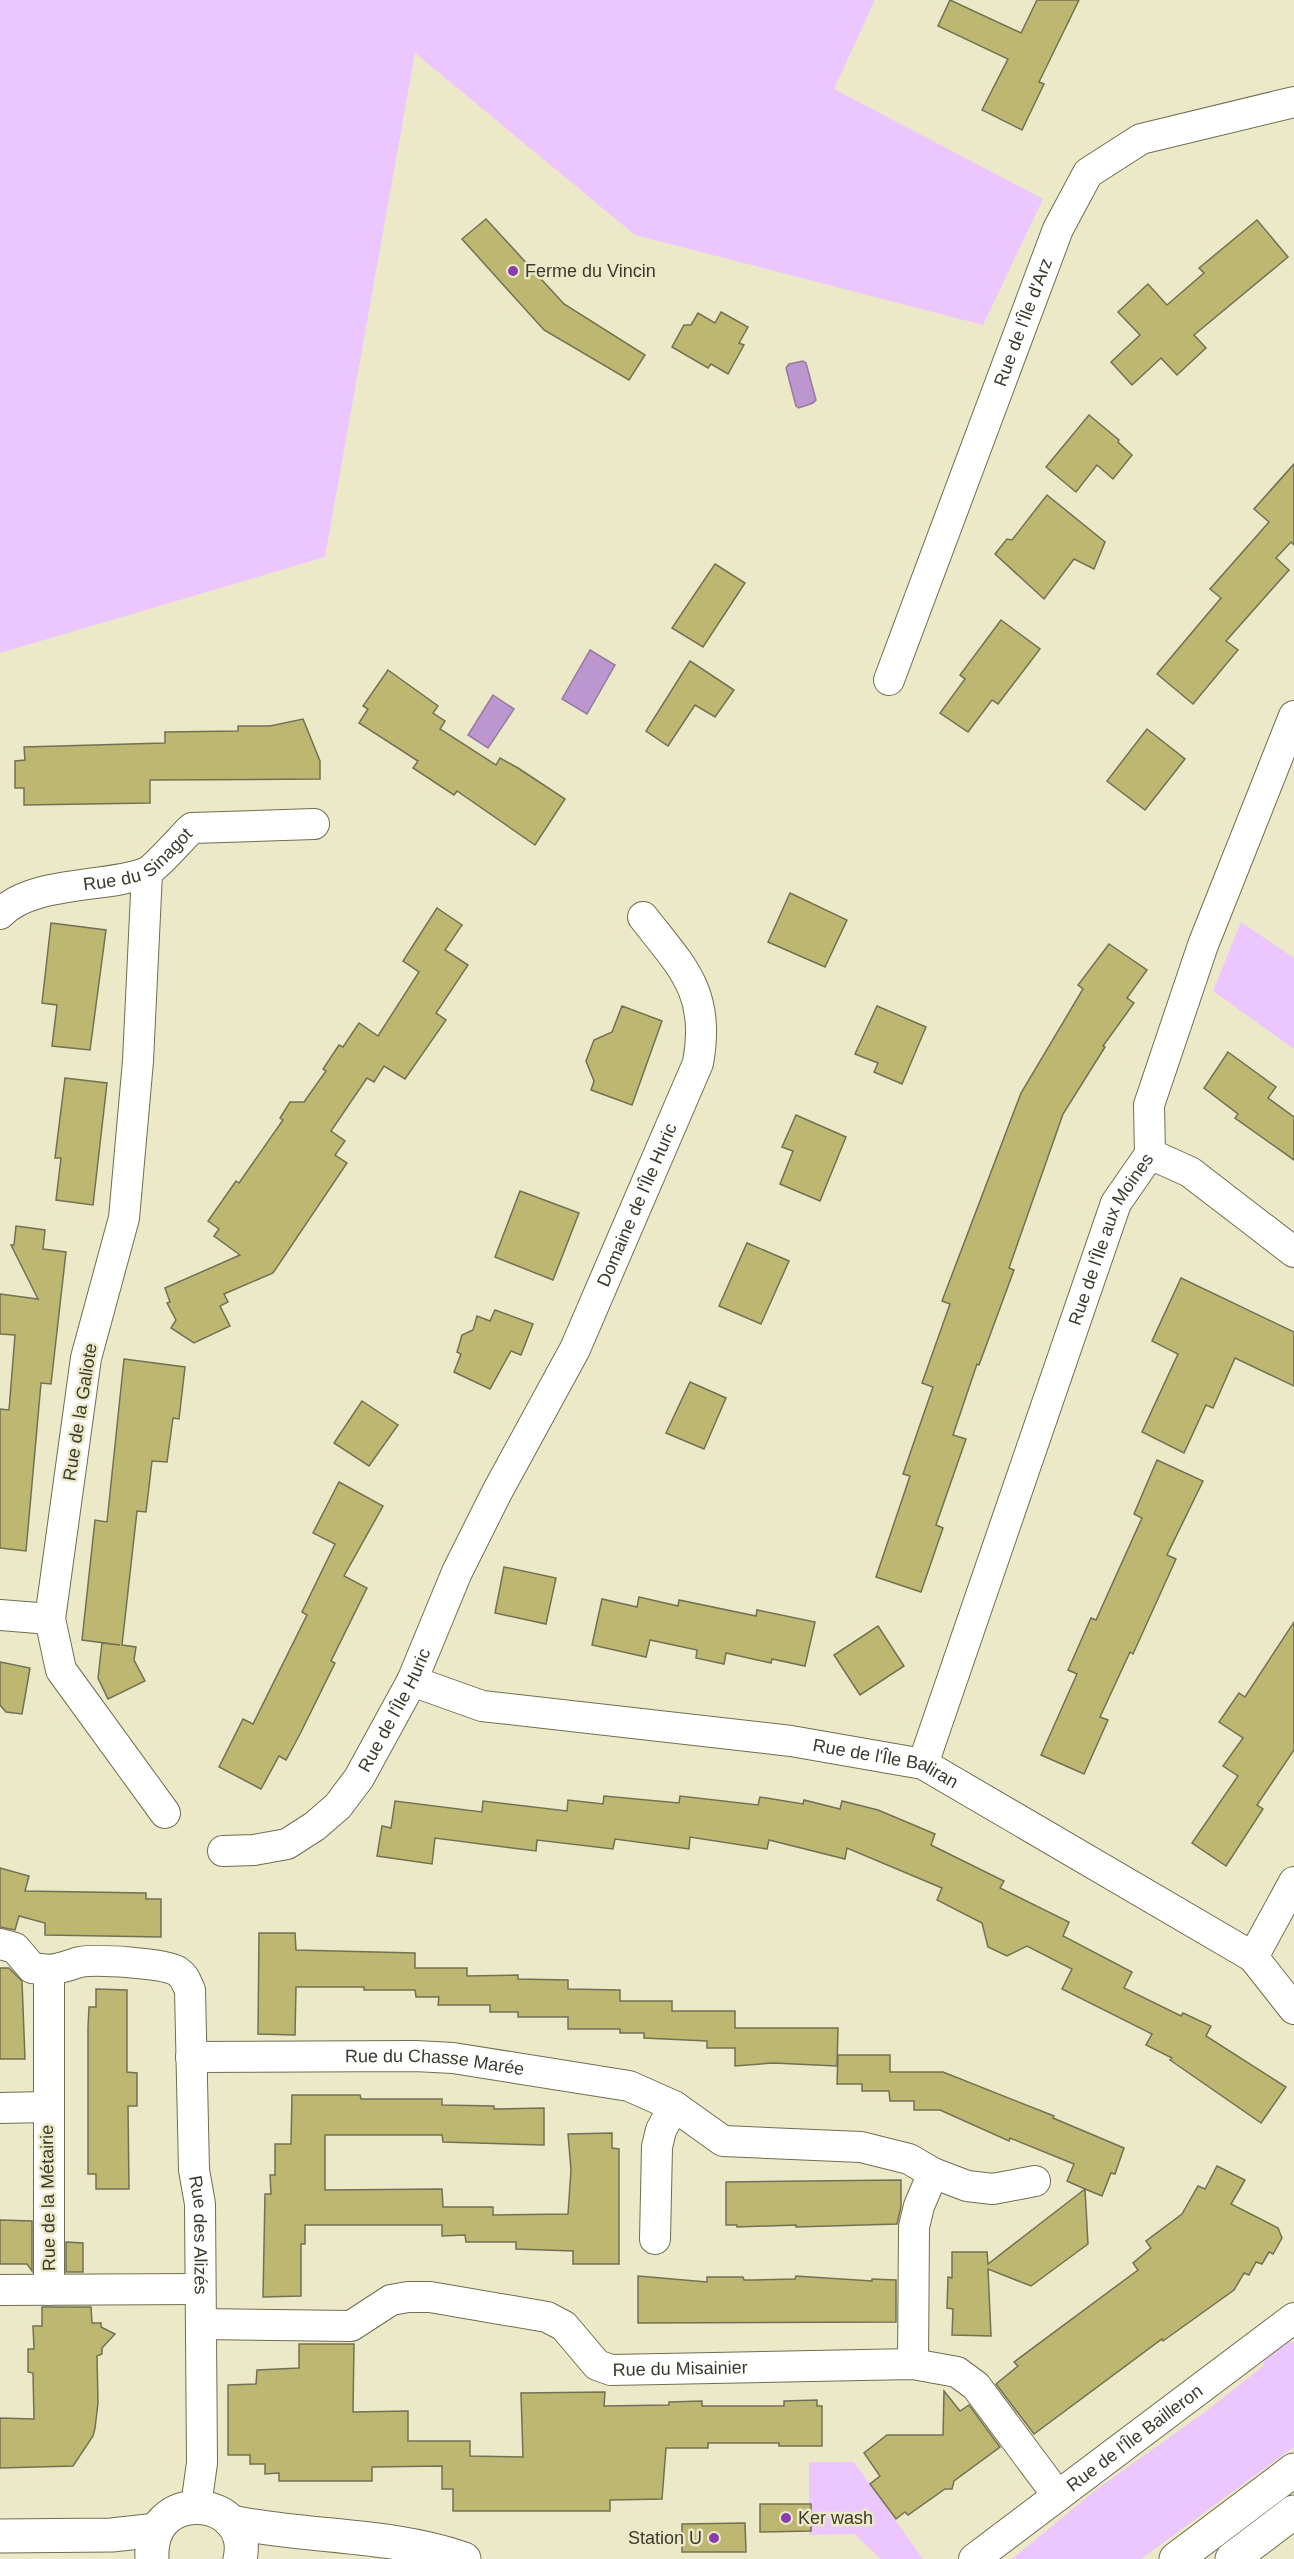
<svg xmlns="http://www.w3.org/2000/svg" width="1294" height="2559" viewBox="0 0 1294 2559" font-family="Arial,sans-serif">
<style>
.green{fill:#ecc7ff}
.water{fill:#bc96cf;stroke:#957a9e;stroke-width:1.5}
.building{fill:#bdb771;stroke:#737153;stroke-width:1.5}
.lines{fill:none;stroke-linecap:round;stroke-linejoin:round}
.street-casing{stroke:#706e50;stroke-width:32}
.secondary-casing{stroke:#706e50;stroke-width:35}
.street{stroke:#fff;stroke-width:30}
.secondary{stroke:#fff;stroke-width:33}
.poi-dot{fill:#8c3dad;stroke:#ece9c8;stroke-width:2}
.labels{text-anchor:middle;stroke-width:5;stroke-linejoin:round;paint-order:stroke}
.poi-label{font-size:18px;fill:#3b3a2d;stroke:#ece9c8;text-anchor:start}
.street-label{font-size:18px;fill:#3b3a2d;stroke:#ece9c8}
</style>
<rect width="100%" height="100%" fill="#ece9c8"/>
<g class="green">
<path d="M 0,0 L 875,0 L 834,89 L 1043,199 L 983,325 L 635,235 L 415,53 L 325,557 L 0,653 Z"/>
<path d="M 1241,922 L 1294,958 L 1294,1049 L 1213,991 Z"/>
<path d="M 1294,2342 L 1294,2447 L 1141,2559 L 1012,2559 L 1097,2489 L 1209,2409 L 1263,2366 L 1266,2350 L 1275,2344 Z"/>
<path d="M 809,2462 L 854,2462 L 923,2559 L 881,2559 L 854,2534 L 809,2535 Z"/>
</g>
<g class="water">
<path d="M 803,361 L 806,363 L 816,400 L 813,403 L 799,408 L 796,406 L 786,368 L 789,364 Z"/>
<path d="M 590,650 L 615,665 L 587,714 L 562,699 Z"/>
<path d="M 493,695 L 514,709 L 488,748 L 468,735 Z"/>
</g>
<g class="building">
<path d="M 950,0 L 1021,33 L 1037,0 L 1079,0 L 1039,82 L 1044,84 L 1022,130 L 982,110 L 1008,59 L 938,26 Z"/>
<path d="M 486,219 L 564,304 L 645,355 L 629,380 L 544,330 L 462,239 Z"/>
<path d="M 1257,220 L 1288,257 L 1194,335 L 1206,348 L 1177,375 L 1161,358 L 1132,385 L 1111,362 L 1140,335 L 1118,312 L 1148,284 L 1167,305 L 1204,273 L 1199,268 Z"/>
<path d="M 721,312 L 748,327 L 739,343 L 744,345 L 728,374 L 711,364 L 708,368 L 672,347 L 684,325 L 691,325 L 698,313 L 715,323 Z"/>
<path d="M 1089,415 L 1119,440 L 1118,442 L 1132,455 L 1113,479 L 1097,465 L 1076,492 L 1046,467 Z"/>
<path d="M 1294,464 L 1294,545 L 1291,542 L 1276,558 L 1289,570 L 1226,641 L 1238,650 L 1193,704 L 1157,674 L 1221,598 L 1210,589 L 1269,522 L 1254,509 Z"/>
<path d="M 1047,495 L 1105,542 L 1094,569 L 1074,559 L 1044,599 L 995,554 L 1007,539 L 1012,540 Z"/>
<path d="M 715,564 L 745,583 L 703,647 L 672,628 Z"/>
<path d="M 1001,620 L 1040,649 L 998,704 L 992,700 L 968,732 L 940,713 L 965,679 L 960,675 Z"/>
<path d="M 690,661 L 734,690 L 715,717 L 695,705 L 668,746 L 646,731 Z"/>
<path d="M 388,670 L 438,706 L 433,713 L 445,721 L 440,729 L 496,765 L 500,758 L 518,768 L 565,799 L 535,845 L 457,791 L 454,795 L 413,768 L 418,761 L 359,723 L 368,709 L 363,706 Z"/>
<path d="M 303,719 L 320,761 L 320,779 L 150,780 L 150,803 L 24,805 L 24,788 L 15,788 L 15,761 L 25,760 L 24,747 L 165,743 L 165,732 L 238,731 L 238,726 L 270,726 Z"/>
<path d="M 1147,729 L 1185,759 L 1145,810 L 1107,781 Z"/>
<path d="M 790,893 L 847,920 L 825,967 L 768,942 Z"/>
<path d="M 437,908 L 462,925 L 445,950 L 468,965 L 436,1013 L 446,1020 L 405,1079 L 384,1066 L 374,1082 L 367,1078 L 331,1131 L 345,1141 L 335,1155 L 347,1163 L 273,1273 L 224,1294 L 228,1302 L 220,1306 L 230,1326 L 194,1343 L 171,1328 L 176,1320 L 167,1303 L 170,1302 L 165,1288 L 240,1255 L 214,1236 L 219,1229 L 208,1221 L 236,1181 L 239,1183 L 283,1120 L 280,1118 L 290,1102 L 304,1102 L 326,1071 L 323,1069 L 339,1045 L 343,1047 L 359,1023 L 378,1036 L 419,972 L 403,961 Z"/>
<path d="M 51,923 L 106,930 L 90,1050 L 52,1046 L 57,1005 L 42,1003 Z"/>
<path d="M 1109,944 L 1147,970 L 1127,998 L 1134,1003 L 1103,1046 L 1105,1047 L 1063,1114 L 1009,1268 L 1014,1270 L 979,1365 L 977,1364 L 953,1435 L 966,1439 L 936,1525 L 943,1528 L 921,1592 L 876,1577 L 910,1476 L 903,1474 L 933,1387 L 922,1383 L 950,1304 L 942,1301 L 1021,1093 L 1083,989 L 1078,985 Z"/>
<path d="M 622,1006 L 662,1021 L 632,1105 L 591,1090 L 594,1081 L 586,1061 L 594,1040 L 612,1032 Z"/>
<path d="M 877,1006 L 926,1027 L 902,1084 L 874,1072 L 878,1063 L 855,1054 Z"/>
<path d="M 1228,1052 L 1276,1087 L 1268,1098 L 1294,1117 L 1294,1160 L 1235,1118 L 1238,1114 L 1204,1088 Z"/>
<path d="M 65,1078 L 107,1083 L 93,1205 L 56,1200 L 61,1158 L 55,1158 Z"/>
<path d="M 796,1115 L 846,1137 L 820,1201 L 780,1184 L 793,1151 L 782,1147 Z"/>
<path d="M 520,1191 L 579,1213 L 553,1280 L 495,1257 Z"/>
<path d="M 16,1226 L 45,1230 L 43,1249 L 66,1252 L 51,1384 L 41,1383 L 26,1551 L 0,1548 L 0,1409 L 9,1410 L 15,1335 L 0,1334 L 0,1294 L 38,1299 L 11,1245 L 14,1245 Z"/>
<path d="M 747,1243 L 789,1261 L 761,1324 L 719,1306 Z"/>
<path d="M 1181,1278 L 1294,1332 L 1294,1386 L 1235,1358 L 1213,1408 L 1206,1405 L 1184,1453 L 1142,1432 L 1178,1354 L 1152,1341 Z"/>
<path d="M 495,1310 L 533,1324 L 521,1355 L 511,1351 L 490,1389 L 454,1372 L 461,1354 L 457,1352 L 462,1335 L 473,1330 L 477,1316 L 490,1321 Z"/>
<path d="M 124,1359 L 185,1367 L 179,1419 L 173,1418 L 167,1462 L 152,1461 L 146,1512 L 137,1511 L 122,1645 L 136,1647 L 134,1660 L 145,1681 L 108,1699 L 98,1678 L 102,1643 L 120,1645 L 82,1640 L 95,1520 L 107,1522 Z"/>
<path d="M 690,1382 L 726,1398 L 704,1449 L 666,1433 Z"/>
<path d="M 362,1401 L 398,1425 L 369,1466 L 334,1443 Z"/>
<path d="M 1157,1460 L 1203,1481 L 1167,1555 L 1176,1559 L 1133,1654 L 1130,1652 L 1100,1717 L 1108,1720 L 1084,1774 L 1041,1755 L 1077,1674 L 1068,1670 L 1091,1618 L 1096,1620 L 1142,1518 L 1134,1514 Z"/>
<path d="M 339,1482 L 383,1506 L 344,1576 L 367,1588 L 331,1661 L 335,1663 L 300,1734 L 286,1760 L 279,1756 L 261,1789 L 219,1767 L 243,1719 L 253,1724 L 307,1615 L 302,1612 L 335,1544 L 313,1533 Z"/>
<path d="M 504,1567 L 556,1578 L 546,1624 L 495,1613 Z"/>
<path d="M 639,1597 L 678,1606 L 679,1600 L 756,1616 L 757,1610 L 815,1622 L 805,1666 L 772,1659 L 771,1663 L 726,1653 L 724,1664 L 696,1658 L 697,1650 L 650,1640 L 646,1657 L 592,1645 L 602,1599 L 637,1607 Z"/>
<path d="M 1294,1622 L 1294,1750 L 1257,1805 L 1263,1809 L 1226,1866 L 1192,1843 L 1238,1776 L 1223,1766 L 1243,1738 L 1219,1722 L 1239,1693 L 1245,1697 Z"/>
<path d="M 878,1626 L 904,1666 L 860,1695 L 834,1655 Z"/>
<path d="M 0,1662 L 30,1668 L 22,1714 L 6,1712 L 0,1705 Z"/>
<path d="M 604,1796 L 679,1803 L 680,1796 L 758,1805 L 760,1797 L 803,1804 L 804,1800 L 840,1809 L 842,1801 L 878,1810 L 935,1834 L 931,1845 L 1004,1881 L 1000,1888 L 1069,1922 L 1063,1936 L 1132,1972 L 1124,1988 L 1181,2016 L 1183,2013 L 1211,2026 L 1206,2036 L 1286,2087 L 1261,2123 L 1170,2060 L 1172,2058 L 1146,2045 L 1152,2034 L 1062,1989 L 1072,1969 L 1027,1946 L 1007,1956 L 988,1947 L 982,1923 L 937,1900 L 942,1888 L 847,1848 L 845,1859 L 769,1840 L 767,1849 L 690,1837 L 689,1849 L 615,1839 L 613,1849 L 537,1840 L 536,1851 L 435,1838 L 432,1864 L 377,1856 L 382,1826 L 391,1828 L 395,1801 L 482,1812 L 483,1801 L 567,1811 L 568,1800 L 603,1804 Z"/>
<path d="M 0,1868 L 29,1876 L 25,1891 L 146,1893 L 146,1899 L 161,1899 L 161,1937 L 45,1935 L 45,1923 L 19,1916 L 15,1930 L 0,1927 Z"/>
<path d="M 259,1933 L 295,1933 L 296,1950 L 415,1953 L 415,1968 L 467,1968 L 467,1976 L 518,1975 L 518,1979 L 568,1980 L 568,1989 L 620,1990 L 620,2001 L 672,2001 L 672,2011 L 735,2011 L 735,2028 L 838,2028 L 837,2066 L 773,2063 L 735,2066 L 735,2048 L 707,2048 L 707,2041 L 644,2038 L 644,2033 L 620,2033 L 620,2029 L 568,2029 L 568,2017 L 518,2017 L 518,2012 L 490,2012 L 490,2005 L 438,2005 L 439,1997 L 416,1997 L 415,1990 L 364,1990 L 364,1987 L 296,1987 L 295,2035 L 258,2034 Z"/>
<path d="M 0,1968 L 9,1968 L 22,1981 L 25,2059 L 0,2059 Z"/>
<path d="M 96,1989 L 127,1990 L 127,2072 L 137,2073 L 137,2106 L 128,2106 L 129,2189 L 96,2189 L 96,2174 L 88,2174 L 88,2028 L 89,2007 L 96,2007 Z"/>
<path d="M 838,2055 L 890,2055 L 890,2072 L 943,2072 L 1054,2116 L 1053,2118 L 1124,2148 L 1115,2174 L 1111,2173 L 1102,2196 L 1085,2189 L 1088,2244 L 1031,2286 L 988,2269 L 991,2336 L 952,2335 L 953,2309 L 947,2308 L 948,2277 L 952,2278 L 952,2252 L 987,2252 L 988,2264 L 1085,2189 L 1067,2181 L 1074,2164 L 1010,2138 L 1009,2141 L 940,2110 L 914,2110 L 914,2101 L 890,2101 L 889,2091 L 862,2091 L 862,2084 L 837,2084 Z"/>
<path d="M 292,2095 L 360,2095 L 361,2099 L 442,2099 L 442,2105 L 494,2106 L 494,2109 L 544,2108 L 544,2145 L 443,2142 L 442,2135 L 325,2135 L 325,2190 L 442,2189 L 443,2207 L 493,2207 L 493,2215 L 568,2214 L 571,2170 L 568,2134 L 612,2133 L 612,2148 L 619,2149 L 619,2264 L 573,2264 L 573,2251 L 516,2249 L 516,2242 L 466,2242 L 465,2235 L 442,2236 L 442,2225 L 305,2225 L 305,2244 L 301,2244 L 301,2296 L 263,2297 L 265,2194 L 271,2194 L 270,2175 L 275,2175 L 275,2144 L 291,2144 Z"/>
<path d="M 1217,2166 L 1245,2180 L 1231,2204 L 1278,2228 L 1282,2238 L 1273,2254 L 1269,2252 L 1262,2264 L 1256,2262 L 1249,2275 L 1244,2273 L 1234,2290 L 1163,2341 L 1162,2339 L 1034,2434 L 996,2384 L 1018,2366 L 1014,2362 L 1138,2270 L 1133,2263 L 1151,2248 L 1146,2241 L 1182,2214 L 1198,2186 L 1205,2189 Z"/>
<path d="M 901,2180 L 901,2207 L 897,2224 L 796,2227 L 796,2225 L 737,2227 L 737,2225 L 726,2225 L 726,2182 Z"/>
<path d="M 0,2220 L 32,2221 L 32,2271 L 27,2264 L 0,2264 Z"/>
<path d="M 66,2242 L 83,2243 L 83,2272 L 66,2272 Z"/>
<path d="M 638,2276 L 707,2282 L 707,2277 L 743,2277 L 744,2280 L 755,2280 L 795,2279 L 796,2276 L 872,2281 L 872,2279 L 896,2280 L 896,2322 L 638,2323 Z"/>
<path d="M 42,2307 L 91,2307 L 92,2323 L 101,2323 L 101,2327 L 115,2334 L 102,2348 L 102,2354 L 97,2356 L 98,2403 L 95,2428 L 93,2436 L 73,2466 L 0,2468 L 0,2418 L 34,2419 L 33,2373 L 28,2372 L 28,2349 L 34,2349 L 33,2326 L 42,2326 Z"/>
<path d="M 299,2344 L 354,2344 L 353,2412 L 408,2411 L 408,2441 L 470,2441 L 470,2456 L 523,2457 L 521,2393 L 605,2392 L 604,2406 L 669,2405 L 669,2402 L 702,2401 L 702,2406 L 784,2406 L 784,2401 L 817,2400 L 817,2406 L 822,2406 L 822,2446 L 779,2446 L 779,2443 L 708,2443 L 708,2448 L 666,2448 L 662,2499 L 610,2500 L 610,2511 L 453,2511 L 453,2489 L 442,2489 L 442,2466 L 372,2467 L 372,2481 L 279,2481 L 279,2473 L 265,2474 L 265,2464 L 250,2464 L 250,2455 L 228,2455 L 228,2385 L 256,2384 L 257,2370 L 299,2368 Z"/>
<path d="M 944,2391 L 960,2411 L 969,2405 L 1000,2447 L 954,2481 L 952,2489 L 945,2489 L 908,2515 L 905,2512 L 896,2519 L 870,2484 L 880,2476 L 864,2453 L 887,2435 L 943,2435 Z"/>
<path d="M 760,2504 L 811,2504 L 811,2531 L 760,2532 Z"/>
<path d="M 745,2523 L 746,2552 L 682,2552 L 682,2524 Z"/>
</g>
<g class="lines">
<g class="street-casing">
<g id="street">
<path id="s1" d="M 889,680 L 1058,229 L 1088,173 L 1141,139 L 1294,102"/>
<path d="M 147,873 L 138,1061 L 124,1218 L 86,1358 L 50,1619 L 61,1670 L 165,1813"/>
<path id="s2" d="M 0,914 C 30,881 105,888 145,873 C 155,869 182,837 192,828 L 314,824"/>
<path d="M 1150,1154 L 1190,1172 L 1294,1252"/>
<path d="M 0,1615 L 50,1619"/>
<path id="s3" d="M 412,1681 L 482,1706 L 791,1741 L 923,1764 L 1253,1957 L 1294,2009"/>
<path id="s4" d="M 923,1764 L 1116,1203 L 1150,1154 L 1149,1105 L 1203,945 L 1294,716"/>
<path id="s5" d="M 223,1851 L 254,1850 L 287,1844 L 315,1826 L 338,1806 L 359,1778 L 412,1681 L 457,1572 L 497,1492 L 575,1349 L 698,1063 C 711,993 683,968 643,917"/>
<path d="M 0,1944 L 15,1948 L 32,1968 L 49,1970 L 49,2290"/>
<path d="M 1253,1957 L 1294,1882"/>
<path id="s6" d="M 49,1970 C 60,1969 69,1965 80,1962 C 97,1959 163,1963 177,1971 C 185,1976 186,1982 190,1990 L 194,2170 L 200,2204 L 202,2463 L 196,2506"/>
<path id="s7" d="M 191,2057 L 415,2056 L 453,2058 L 629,2086 L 674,2106 L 723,2141 L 861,2147 L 909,2159 L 933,2173 L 919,2206 L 914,2227 L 913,2364"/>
<path d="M 0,2108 L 48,2107"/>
<path d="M 933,2173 L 967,2186 L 993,2189 L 1035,2181"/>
<path d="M 655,2239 L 657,2147 L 661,2130 L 674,2106"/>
<path d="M 0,2290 L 200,2289"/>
<path id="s8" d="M 201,2324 L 351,2326 L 391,2300 L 408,2297 L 430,2297 L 547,2317 L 564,2326 L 597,2365 L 611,2370 L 913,2364 L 957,2372 L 976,2386 L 1058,2496"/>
<path id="s9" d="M 974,2559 L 1294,2318"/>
</g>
</g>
<g class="secondary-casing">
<g id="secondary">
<path d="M 231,2522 C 308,2538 389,2533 464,2559"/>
<path d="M 0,2536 L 112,2535 L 157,2530"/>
<path d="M 152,2559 C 147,2485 254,2496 240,2559"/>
<path d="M 1176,2559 L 1294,2470"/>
<path d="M 1232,2559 L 1294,2512"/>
</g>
</g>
<use href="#street" class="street"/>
<use href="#secondary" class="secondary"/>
</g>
<g class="poi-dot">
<circle cx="513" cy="271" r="6"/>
<circle cx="786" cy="2518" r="6"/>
<circle cx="714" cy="2538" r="6"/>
</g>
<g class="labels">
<g class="poi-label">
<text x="525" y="277">Ferme du Vincin</text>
<text x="798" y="2524">Ker wash</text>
<text x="702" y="2544" text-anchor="end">Station U</text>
</g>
<g class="street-label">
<text dy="6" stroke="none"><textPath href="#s1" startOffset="382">Rue de l'Île d'Arz</textPath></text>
<text dy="6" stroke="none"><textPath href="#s2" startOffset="152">Rue du Sinagot</textPath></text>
<text dy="6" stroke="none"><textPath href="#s5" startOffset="801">Domaine de l'Île Huric</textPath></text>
<text dy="6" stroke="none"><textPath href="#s4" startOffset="558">Rue de l'Île aux Moines</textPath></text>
<text transform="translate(80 1412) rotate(-81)" y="6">Rue de la Galiote</text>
<text dy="6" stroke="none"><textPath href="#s5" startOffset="240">Rue de l'Île Huric</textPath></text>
<text dy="6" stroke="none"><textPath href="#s3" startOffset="483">Rue de l'Île Baliran</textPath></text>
<text dy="6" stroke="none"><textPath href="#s7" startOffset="244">Rue du Chasse Marée</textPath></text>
<text transform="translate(48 2198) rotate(-91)" y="6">Rue de la Métairie</text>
<text dy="6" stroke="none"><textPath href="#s6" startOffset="399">Rue des Alizés</textPath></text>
<text dy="6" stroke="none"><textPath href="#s8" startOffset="510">Rue du Misainier</textPath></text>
<text dy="6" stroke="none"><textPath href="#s9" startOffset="201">Rue de l'Île Bailleron</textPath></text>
</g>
</g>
</svg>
